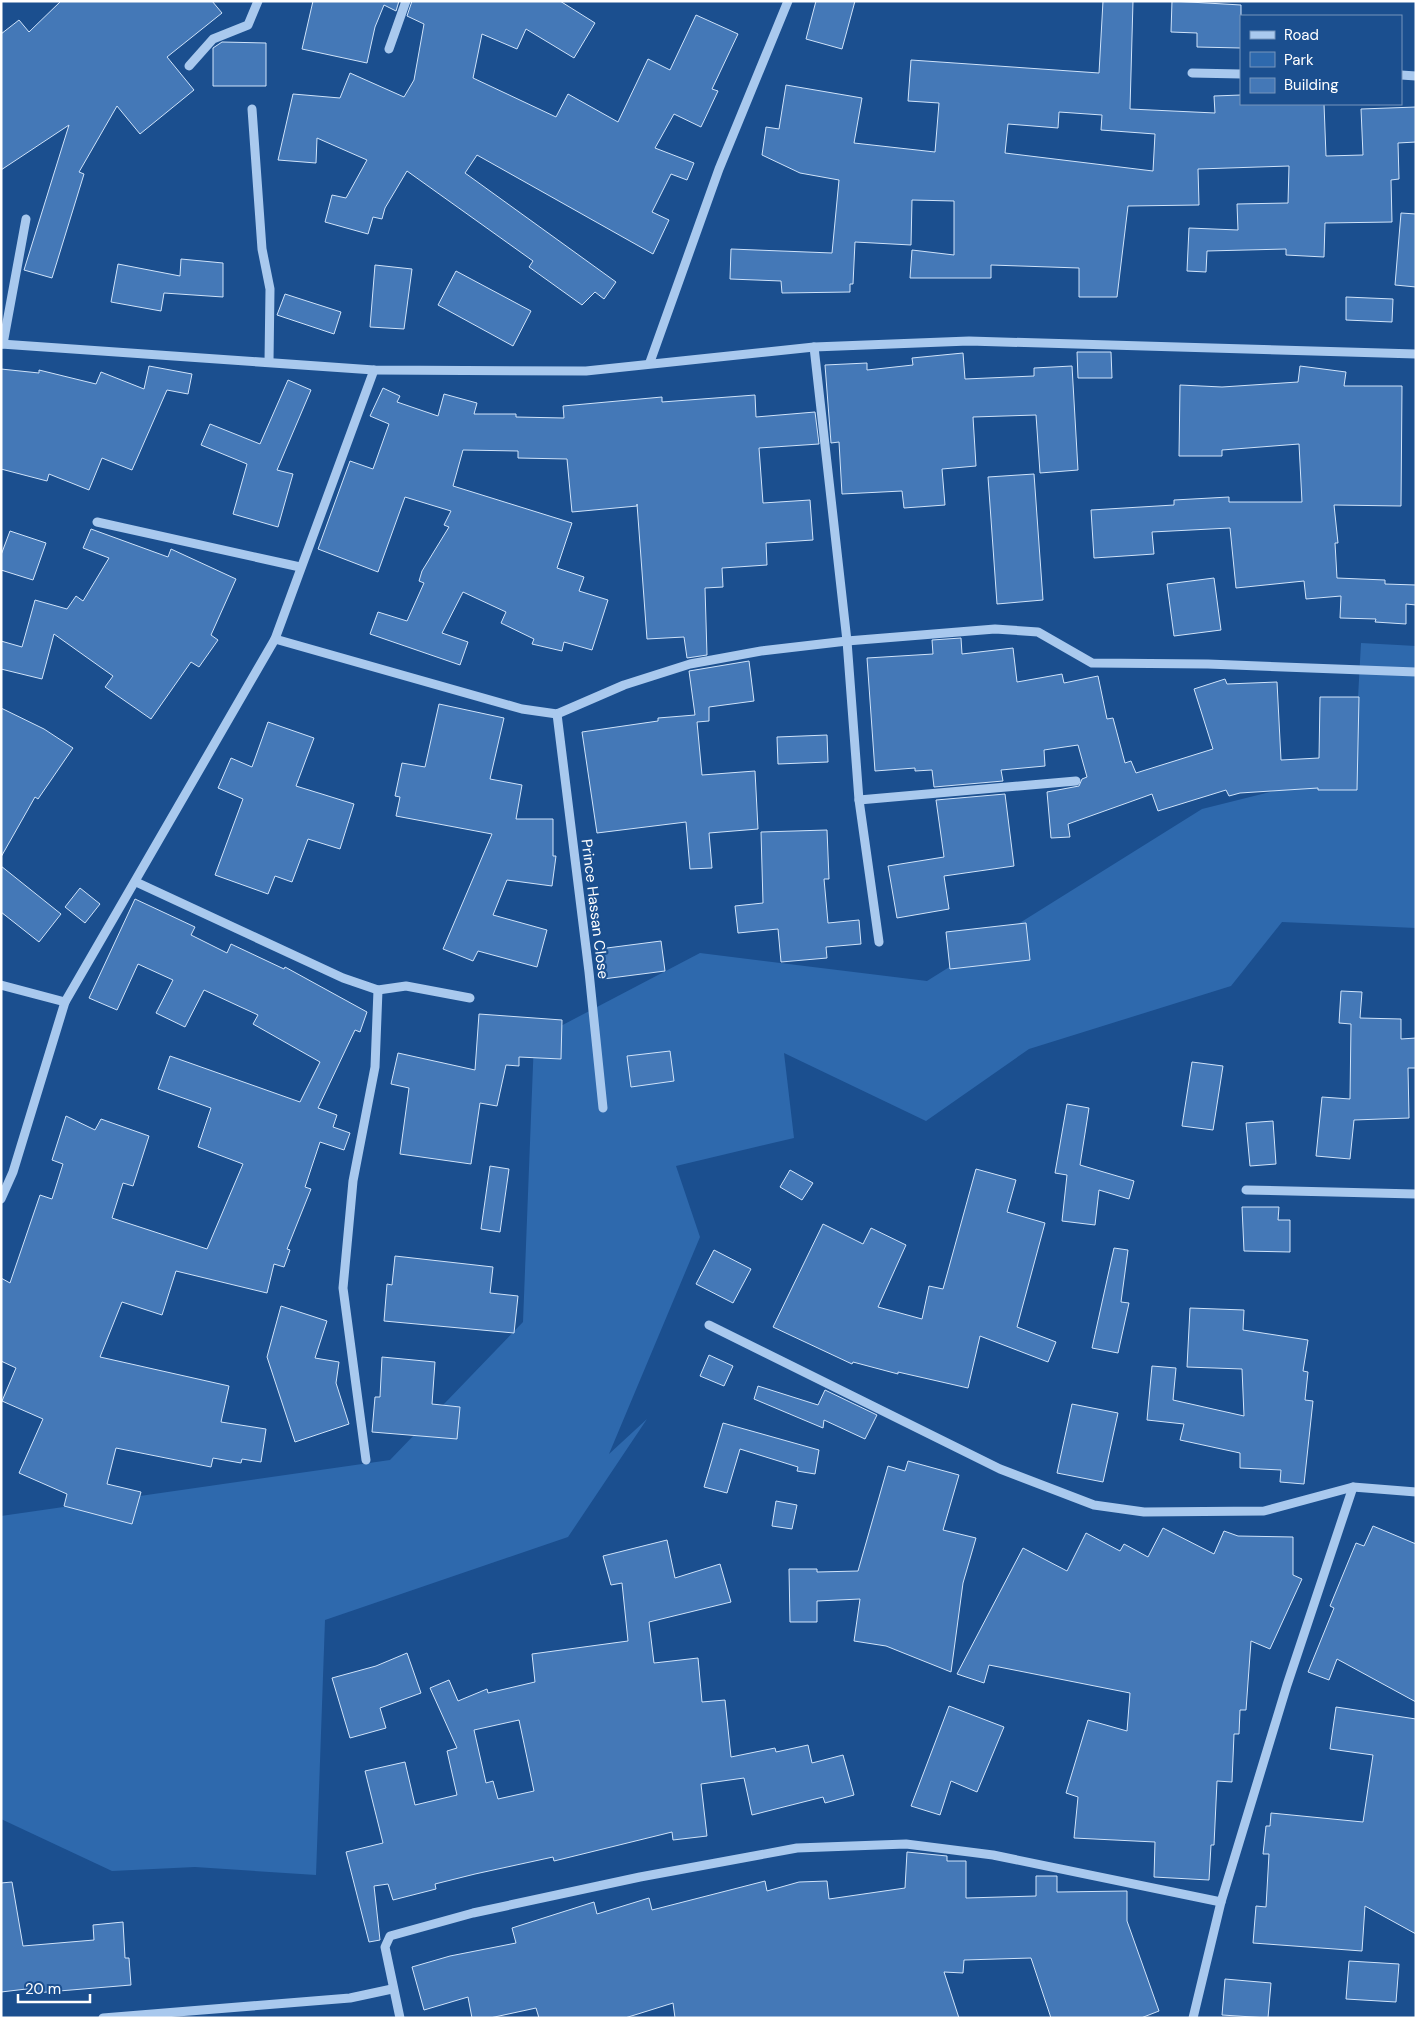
<svg xmlns="http://www.w3.org/2000/svg" width="1417" height="2019" viewBox="0 0 1417 2019" font-family="'DM Sans',sans-serif">
<style>
.green{fill:#2e69ad}
.building{fill:#4478b7;stroke:#cfe3fa;fill-rule:evenodd}
.lines{fill:none;stroke-linecap:round;stroke-linejoin:round}
.minor{stroke:#a9c9ee;stroke-width:9}
.labels{text-anchor:middle;stroke-width:4.5;stroke-linejoin:round;paint-order:stroke}
.street-label{font-size:15px;fill:#fff;stroke:#1b4f8f}
</style>
<rect width="100%" height="100%" fill="#1b4f8f"/>
<path class="green" d="M 1361,643 L 1416,646 L 1416,928 L 1282,922 L 1231,986 L 1029,1049 L 926,1121 L 784,1053 L 794,1138 L 676,1166 L 700,1237 L 609,1454 L 647,1419 L 568,1537 L 325,1620 L 316,1875 L 195,1867 L 112,1871 L 1,1819 L 1,1516 L 390,1460 L 523,1322 L 534,1040 L 700,953 L 927,981 L 1202,809 L 1354,771 Z"/>
<g class="building">
<path d="M 61,1 L 212,1 L 222,13 L 167,57 L 194,90 L 140,134 L 117,106 L 79,172 L 84,174 L 52,278 L 24,270 L 69,125 L 1,170 L 1,34 L 19,20 L 29,32 Z"/>
<path d="M 313,1 L 399,1 L 396,11 L 384,5 L 375,27 L 367,63 L 302,49 Z"/>
<path d="M 412,1 L 560,1 L 595,23 L 574,58 L 526,29 L 517,49 L 482,34 L 473,78 L 556,117 L 568,94 L 618,122 L 648,59 L 670,70 L 696,15 L 738,34 L 712,89 L 718,91 L 701,127 L 674,114 L 655,148 L 694,163 L 687,180 L 671,174 L 652,212 L 669,220 L 653,254 L 477,155 L 465,173 L 616,282 L 604,299 L 595,292 L 582,305 L 529,267 L 533,261 L 407,171 L 385,208 L 382,219 L 373,217 L 368,234 L 325,222 L 332,195 L 346,198 L 367,160 L 317,138 L 316,163 L 278,160 L 293,94 L 340,98 L 350,73 L 404,97 L 414,80 L 424,24 L 407,16 Z"/>
<path d="M 816,1 L 855,1 L 842,49 L 806,39 Z"/>
<path d="M 1103,1 L 1133,1 L 1130,109 L 1215,113 L 1214,96 L 1241,95 L 1241,104 L 1324,104 L 1326,156 L 1363,155 L 1361,109 L 1416,107 L 1416,142 L 1398,143 L 1399,179 L 1391,180 L 1392,222 L 1325,223 L 1324,257 L 1286,255 L 1286,249 L 1207,251 L 1206,272 L 1187,271 L 1189,228 L 1238,230 L 1237,204 L 1288,203 L 1289,166 L 1198,169 L 1199,205 L 1128,206 L 1117,297 L 1079,297 L 1079,268 L 991,265 L 991,278 L 910,278 L 912,250 L 954,255 L 954,201 L 912,200 L 911,245 L 855,242 L 853,284 L 850,284 L 850,292 L 782,293 L 781,281 L 730,279 L 731,249 L 832,253 L 839,180 L 800,173 L 762,155 L 766,127 L 779,129 L 786,85 L 862,98 L 854,143 L 935,152 L 939,103 L 908,101 L 911,60 L 1099,73 ZM 1059,112 L 1102,115 L 1101,130 L 1155,134 L 1153,171 L 1005,153 L 1008,124 L 1058,128 Z"/>
<path d="M 1172,1 L 1241,5 L 1241,48 L 1197,47 L 1197,33 L 1171,32 Z"/>
<path d="M 222,42 L 266,43 L 266,86 L 213,86 L 213,48 Z"/>
<path d="M 1401,213 L 1416,214 L 1416,287 L 1395,285 Z"/>
<path d="M 181,259 L 223,263 L 223,297 L 164,293 L 161,311 L 111,302 L 118,264 L 180,276 Z"/>
<path d="M 375,265 L 412,269 L 404,329 L 370,327 Z"/>
<path d="M 456,271 L 531,311 L 513,346 L 438,305 Z"/>
<path d="M 285,294 L 341,312 L 334,334 L 277,315 Z"/>
<path d="M 1346,297 L 1393,299 L 1392,322 L 1346,320 Z"/>
<path d="M 1077,352 L 1111,352 L 1112,378 L 1078,378 Z"/>
<path d="M 963,353 L 965,379 L 1034,376 L 1034,368 L 1072,366 L 1078,470 L 1040,473 L 1036,415 L 973,417 L 976,466 L 942,469 L 945,505 L 904,508 L 902,491 L 842,494 L 839,442 L 831,443 L 825,365 L 867,363 L 867,370 L 913,365 L 912,358 Z"/>
<path d="M 149,366 L 192,374 L 188,394 L 167,390 L 132,470 L 102,458 L 89,490 L 49,474 L 47,481 L 1,469 L 1,369 L 39,373 L 39,370 L 96,384 L 101,372 L 144,389 Z"/>
<path d="M 1300,366 L 1346,372 L 1344,386 L 1402,386 L 1401,506 L 1334,505 L 1338,543 L 1335,543 L 1337,578 L 1385,580 L 1385,584 L 1416,585 L 1416,605 L 1406,604 L 1406,624 L 1375,622 L 1376,619 L 1340,618 L 1341,596 L 1306,599 L 1304,581 L 1236,588 L 1230,528 L 1152,532 L 1154,554 L 1094,558 L 1091,510 L 1174,505 L 1174,500 L 1229,497 L 1229,502 L 1302,502 L 1299,444 L 1222,450 L 1222,456 L 1179,456 L 1180,385 L 1222,387 L 1298,382 Z"/>
<path d="M 288,380 L 311,390 L 277,470 L 293,474 L 278,527 L 233,514 L 247,464 L 201,445 L 210,424 L 260,444 Z"/>
<path d="M 383,388 L 400,396 L 397,402 L 438,416 L 444,394 L 477,403 L 474,414 L 516,414 L 516,417 L 564,418 L 563,406 L 662,397 L 662,402 L 755,395 L 756,417 L 815,412 L 819,444 L 759,448 L 763,503 L 810,500 L 813,540 L 766,543 L 767,565 L 722,568 L 723,587 L 705,588 L 707,655 L 687,658 L 684,637 L 647,639 L 637,504 L 637,506 L 572,512 L 567,459 L 518,458 L 518,451 L 463,450 L 453,486 L 572,523 L 557,568 L 584,577 L 579,591 L 608,600 L 592,650 L 564,642 L 562,651 L 532,644 L 534,639 L 501,623 L 506,612 L 463,592 L 442,633 L 468,642 L 460,665 L 370,634 L 378,612 L 407,621 L 424,583 L 419,581 L 422,571 L 449,527 L 444,525 L 451,511 L 405,497 L 378,572 L 318,549 L 350,461 L 373,469 L 389,424 L 370,416 Z"/>
<path d="M 1034,474 L 1043,600 L 997,604 L 988,477 Z"/>
<path d="M 91,529 L 168,557 L 171,549 L 236,579 L 211,635 L 218,640 L 199,667 L 191,662 L 151,719 L 105,687 L 113,676 L 54,634 L 42,679 L 1,669 L 1,641 L 22,647 L 35,600 L 67,609 L 76,596 L 83,601 L 109,558 L 83,548 Z"/>
<path d="M 10,531 L 46,543 L 33,580 L 1,570 L 1,555 Z"/>
<path d="M 1214,578 L 1221,630 L 1174,636 L 1167,584 Z"/>
<path d="M 961,638 L 962,654 L 1013,648 L 1017,682 L 1062,674 L 1064,683 L 1098,676 L 1107,719 L 1113,718 L 1125,763 L 1131,761 L 1136,773 L 1213,749 L 1194,689 L 1225,679 L 1227,684 L 1277,682 L 1281,760 L 1319,758 L 1320,697 L 1359,697 L 1357,790 L 1318,790 L 1318,788 L 1240,793 L 1229,796 L 1226,790 L 1158,811 L 1152,794 L 1068,824 L 1070,837 L 1051,838 L 1047,792 L 1079,786 L 1082,779 L 1087,777 L 1078,745 L 1044,750 L 1045,766 L 1001,770 L 1003,781 L 934,787 L 932,770 L 915,771 L 915,768 L 875,771 L 867,658 L 933,654 L 932,640 Z"/>
<path d="M 749,661 L 754,701 L 709,707 L 709,721 L 697,722 L 702,775 L 755,771 L 758,829 L 709,833 L 712,868 L 690,869 L 686,822 L 597,833 L 582,732 L 658,721 L 658,718 L 695,715 L 689,671 Z"/>
<path d="M 439,704 L 504,718 L 490,779 L 522,785 L 516,819 L 553,819 L 553,856 L 556,856 L 552,886 L 507,880 L 493,915 L 547,930 L 537,967 L 478,951 L 473,961 L 443,949 L 492,834 L 396,816 L 400,797 L 395,796 L 402,763 L 425,767 Z"/>
<path d="M 1,708 L 44,729 L 73,748 L 38,799 L 35,797 L 1,857 Z"/>
<path d="M 268,722 L 314,738 L 296,786 L 354,804 L 340,849 L 308,839 L 292,882 L 275,876 L 268,894 L 215,875 L 243,799 L 218,788 L 231,758 L 252,767 Z"/>
<path d="M 827,735 L 828,762 L 778,764 L 777,737 Z"/>
<path d="M 1005,794 L 1014,866 L 944,876 L 949,909 L 897,918 L 888,866 L 944,857 L 936,800 Z"/>
<path d="M 827,830 L 829,879 L 824,879 L 828,923 L 859,920 L 861,944 L 826,947 L 827,958 L 781,962 L 778,929 L 738,933 L 735,906 L 763,903 L 761,832 Z"/>
<path d="M 1,866 L 61,914 L 39,942 L 1,912 Z"/>
<path d="M 80,888 L 100,904 L 85,923 L 65,907 Z"/>
<path d="M 135,899 L 195,927 L 191,935 L 227,953 L 231,944 L 284,969 L 285,967 L 367,1012 L 360,1032 L 355,1030 L 318,1108 L 337,1115 L 333,1127 L 350,1133 L 344,1150 L 320,1142 L 305,1187 L 311,1189 L 287,1249 L 290,1250 L 284,1267 L 274,1264 L 267,1293 L 176,1271 L 162,1315 L 122,1302 L 100,1357 L 229,1386 L 221,1422 L 266,1429 L 261,1462 L 242,1459 L 241,1463 L 213,1458 L 211,1467 L 116,1448 L 107,1484 L 141,1492 L 132,1524 L 64,1506 L 67,1494 L 19,1473 L 43,1419 L 2,1401 L 16,1368 L 1,1361 L 1,1278 L 10,1283 L 40,1195 L 52,1199 L 63,1164 L 52,1160 L 66,1116 L 95,1130 L 101,1119 L 149,1136 L 133,1186 L 123,1183 L 112,1218 L 207,1249 L 243,1164 L 198,1147 L 211,1108 L 158,1089 L 170,1056 L 300,1102 L 320,1062 L 253,1024 L 258,1015 L 204,990 L 185,1027 L 156,1013 L 173,980 L 138,964 L 117,1010 L 89,998 Z"/>
<path d="M 1026,923 L 1030,960 L 950,969 L 946,932 Z"/>
<path d="M 661,941 L 665,971 L 603,979 L 599,949 Z"/>
<path d="M 1341,991 L 1362,992 L 1360,1018 L 1401,1019 L 1401,1039 L 1416,1038 L 1416,1068 L 1408,1068 L 1409,1118 L 1354,1120 L 1350,1159 L 1316,1156 L 1322,1097 L 1350,1099 L 1351,1024 L 1339,1023 Z"/>
<path d="M 479,1014 L 562,1020 L 561,1059 L 519,1057 L 519,1066 L 506,1065 L 497,1106 L 480,1103 L 471,1164 L 400,1154 L 409,1088 L 391,1084 L 398,1053 L 475,1070 Z"/>
<path d="M 670,1051 L 674,1081 L 631,1087 L 627,1056 Z"/>
<path d="M 1192,1062 L 1223,1066 L 1213,1130 L 1182,1126 Z"/>
<path d="M 1067,1104 L 1089,1108 L 1080,1165 L 1134,1181 L 1129,1199 L 1099,1190 L 1095,1225 L 1062,1221 L 1067,1175 L 1055,1173 Z"/>
<path d="M 1273,1121 L 1276,1164 L 1250,1166 L 1246,1123 Z"/>
<path d="M 490,1166 L 509,1169 L 500,1232 L 481,1229 Z"/>
<path d="M 976,1169 L 1016,1180 L 1007,1212 L 1045,1223 L 1017,1327 L 1056,1342 L 1048,1362 L 980,1336 L 968,1388 L 898,1372 L 898,1374 L 853,1362 L 852,1364 L 773,1327 L 823,1224 L 863,1244 L 871,1228 L 906,1245 L 878,1307 L 922,1319 L 929,1286 L 943,1289 Z"/>
<path d="M 790,1170 L 813,1183 L 802,1200 L 780,1187 Z"/>
<path d="M 1242,1207 L 1279,1207 L 1278,1220 L 1290,1220 L 1290,1252 L 1244,1251 Z"/>
<path d="M 1114,1248 L 1128,1250 L 1121,1302 L 1129,1303 L 1118,1353 L 1092,1348 Z"/>
<path d="M 714,1250 L 751,1269 L 733,1303 L 696,1284 Z"/>
<path d="M 395,1256 L 493,1267 L 490,1293 L 518,1296 L 514,1333 L 384,1321 L 387,1284 L 392,1285 Z"/>
<path d="M 281,1306 L 327,1321 L 315,1358 L 339,1362 L 336,1383 L 349,1424 L 295,1442 L 267,1357 Z"/>
<path d="M 1190,1308 L 1244,1310 L 1243,1330 L 1308,1340 L 1303,1371 L 1308,1372 L 1305,1400 L 1313,1401 L 1304,1484 L 1280,1482 L 1281,1470 L 1240,1468 L 1240,1453 L 1180,1440 L 1184,1424 L 1147,1420 L 1152,1366 L 1176,1368 L 1173,1400 L 1244,1416 L 1242,1369 L 1187,1367 Z"/>
<path d="M 709,1355 L 733,1366 L 724,1386 L 700,1376 Z"/>
<path d="M 382,1357 L 435,1362 L 432,1404 L 460,1407 L 457,1439 L 372,1432 L 375,1397 L 380,1397 Z"/>
<path d="M 758,1386 L 818,1405 L 825,1390 L 877,1415 L 865,1439 L 824,1420 L 823,1428 L 754,1399 Z"/>
<path d="M 1072,1404 L 1118,1413 L 1103,1482 L 1057,1473 Z"/>
<path d="M 723,1423 L 819,1450 L 815,1474 L 797,1471 L 798,1467 L 740,1449 L 727,1493 L 704,1487 Z"/>
<path d="M 908,1461 L 959,1475 L 943,1530 L 976,1538 L 963,1583 L 951,1672 L 886,1646 L 854,1641 L 860,1599 L 817,1601 L 817,1622 L 790,1622 L 789,1569 L 817,1569 L 817,1572 L 858,1571 L 888,1466 L 905,1471 Z"/>
<path d="M 776,1501 L 797,1505 L 792,1529 L 772,1526 Z"/>
<path d="M 1373,1526 L 1416,1544 L 1416,1702 L 1337,1659 L 1329,1680 L 1308,1672 L 1334,1608 L 1330,1606 L 1356,1543 L 1364,1546 Z"/>
<path d="M 1163,1528 L 1214,1554 L 1224,1531 L 1238,1536 L 1293,1537 L 1293,1575 L 1302,1579 L 1270,1649 L 1251,1641 L 1246,1710 L 1240,1710 L 1239,1734 L 1234,1734 L 1232,1782 L 1217,1781 L 1214,1845 L 1211,1845 L 1209,1880 L 1154,1877 L 1155,1842 L 1074,1838 L 1078,1797 L 1066,1793 L 1088,1720 L 1127,1731 L 1130,1693 L 989,1665 L 984,1683 L 957,1674 L 1023,1548 L 1067,1571 L 1086,1533 L 1120,1551 L 1124,1544 L 1148,1557 Z"/>
<path d="M 667,1540 L 675,1578 L 720,1564 L 731,1602 L 649,1622 L 654,1663 L 698,1658 L 702,1702 L 725,1700 L 731,1757 L 775,1748 L 776,1752 L 808,1745 L 812,1763 L 843,1755 L 854,1795 L 825,1803 L 823,1797 L 752,1815 L 744,1778 L 701,1784 L 707,1836 L 673,1840 L 672,1832 L 554,1861 L 553,1857 L 475,1874 L 435,1884 L 436,1889 L 393,1900 L 388,1884 L 374,1886 L 380,1940 L 369,1942 L 346,1852 L 383,1843 L 365,1771 L 405,1762 L 415,1805 L 457,1795 L 447,1751 L 457,1748 L 430,1688 L 449,1680 L 458,1701 L 487,1689 L 488,1693 L 535,1682 L 532,1654 L 628,1641 L 622,1583 L 611,1585 L 603,1556 ZM 519,1720 L 534,1791 L 498,1799 L 493,1781 L 486,1783 L 474,1730 Z"/>
<path d="M 407,1653 L 421,1693 L 380,1708 L 386,1728 L 350,1738 L 332,1678 L 376,1666 Z"/>
<path d="M 949,1706 L 1004,1727 L 977,1792 L 951,1781 L 940,1815 L 911,1806 Z"/>
<path d="M 1336,1707 L 1416,1719 L 1416,1934 L 1365,1906 L 1362,1951 L 1253,1943 L 1256,1906 L 1266,1907 L 1269,1854 L 1263,1854 L 1266,1826 L 1270,1826 L 1271,1813 L 1363,1822 L 1373,1755 L 1330,1749 Z"/>
<path d="M 907,1852 L 947,1856 L 947,1861 L 966,1861 L 966,1898 L 1036,1896 L 1036,1876 L 1057,1876 L 1057,1892 L 1127,1891 L 1127,1921 L 1159,2011 L 1141,2018 L 1051,2018 L 1031,1958 L 964,1960 L 963,1973 L 944,1972 L 959,2018 L 675,2018 L 673,2003 L 625,2018 L 539,2018 L 536,2008 L 490,2018 L 472,2018 L 468,1997 L 424,2010 L 412,1967 L 450,1956 L 516,1943 L 512,1928 L 594,1902 L 597,1914 L 649,1898 L 652,1910 L 765,1881 L 767,1891 L 799,1882 L 827,1881 L 829,1899 L 905,1888 Z"/>
<path d="M 12,1882 L 23,1946 L 94,1940 L 93,1925 L 123,1922 L 125,1958 L 129,1958 L 131,1985 L 35,1993 L 35,1988 L 1,1992 L 1,1883 Z"/>
<path d="M 1349,1961 L 1399,1964 L 1396,2002 L 1346,1999 Z"/>
<path d="M 1225,1979 L 1271,1983 L 1268,2018 L 1222,2015 Z"/>
</g>
<g class="lines">
<g class="minor">
<path d="M 389,49 L 406,1"/>
<path d="M 189,66 L 213,39 L 248,25 L 258,1"/>
<path d="M 1192,73 L 1241,74"/>
<path d="M 1401,75 L 1416,76"/>
<path d="M 252,109 L 262,249 L 270,289 L 269,361"/>
<path d="M 1,344 L 374,370 L 586,371 L 814,347 L 969,341 L 1416,354"/>
<path d="M 3,344 L 26,219"/>
<path d="M 814,347 L 847,641 L 859,800 L 879,942"/>
<path d="M 650,362 L 719,169 L 788,1"/>
<path d="M 97,522 L 300,567"/>
<path d="M 275,639 L 522,709 L 557,714 L 624,685 L 690,664 L 761,651 L 847,641 L 995,629 L 1038,632 L 1092,663 L 1208,664 L 1416,672"/>
<path d="M 557,714 L 589,972 L 603,1108"/>
<path d="M 859,800 L 1076,781"/>
<path d="M 136,882 L 343,978 L 378,990 L 406,986 L 470,998"/>
<path d="M 1,985 L 65,1002"/>
<path d="M 1246,1190 L 1416,1194"/>
<path d="M 1,1199 L 13,1172 L 65,1002 L 275,639 L 374,370"/>
<path d="M 709,1325 L 1000,1469 L 1094,1505 L 1144,1512 L 1264,1511 L 1353,1487 L 1416,1492"/>
<path d="M 366,1460 L 343,1288 L 353,1181 L 375,1067 L 378,990"/>
<path d="M 103,2018 L 350,1998 L 392,1989"/>
<path d="M 400,2018 L 385,1947 L 390,1936 L 473,1913 L 640,1877 L 797,1848 L 906,1844 L 993,1855 L 1221,1902"/>
<path d="M 1193,2018 L 1221,1902 L 1287,1685 L 1353,1487"/>
</g>
</g>
<g class="labels">
<g class="street-label">
<text transform="translate(595 909) rotate(83)" y="5">Prince Hassan Close</text>
</g>
</g>
<rect width="1417" height="2019" fill="none" stroke="#ffffff" stroke-width="5"/>
<rect x="1240" y="15" width="162" height="90" fill="#1b4f8f" stroke="#7695bc"/>
<rect x="1250" y="31" width="25" height="8" fill="#a9c9ee" stroke="#7695bc"/>
<text x="1284" y="40" font-size="15" fill="#ffffff">Road</text>
<rect x="1250" y="52" width="25" height="15" fill="#2e69ad" stroke="#7695bc"/>
<text x="1284" y="65" font-size="15" fill="#ffffff">Park</text>
<rect x="1250" y="78" width="25" height="15" fill="#4478b7" stroke="#7695bc"/>
<text x="1284" y="90" font-size="15" fill="#ffffff">Building</text>
<path d="M18 1994v8h72v-8" fill="none" stroke="#ffffff" stroke-width="2.5"/>
<text x="25" y="1994" font-size="15" fill="#ffffff" stroke="#1b4f8f" stroke-width="4" paint-order="stroke">20 m</text>
</svg>
